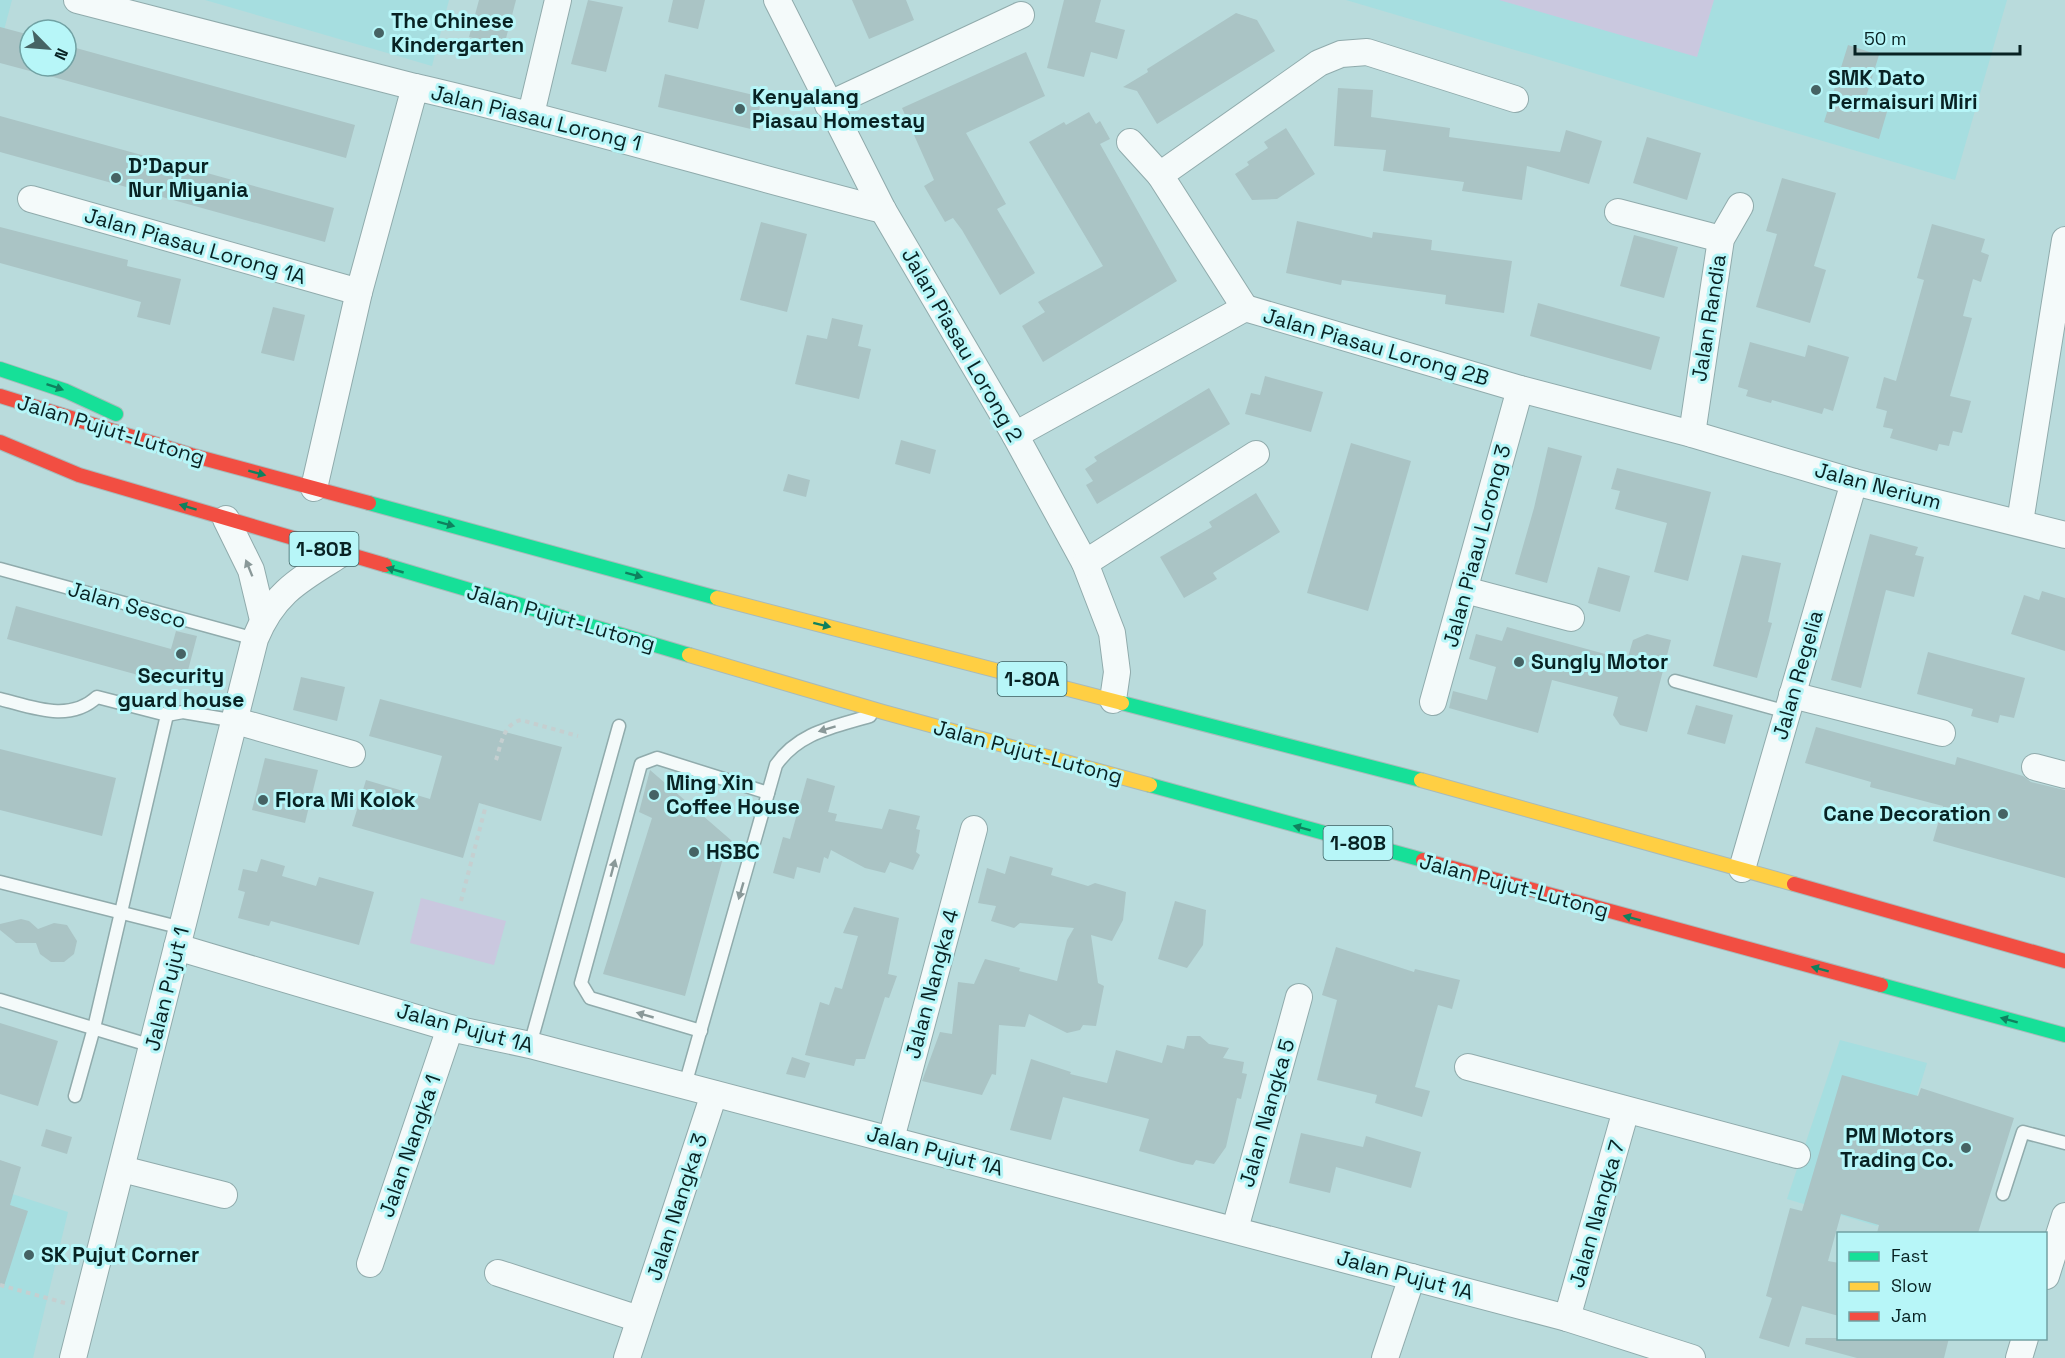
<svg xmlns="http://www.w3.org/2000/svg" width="2065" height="1358" viewBox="0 0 2065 1358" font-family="'Space Grotesk',sans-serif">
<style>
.built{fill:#a6dee0}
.green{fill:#cac8df}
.building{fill:#aac4c5}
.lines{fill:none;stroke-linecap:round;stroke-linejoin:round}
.lane-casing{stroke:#90abac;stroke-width:15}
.street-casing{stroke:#90abac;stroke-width:28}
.fast-casing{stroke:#a8baba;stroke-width:16}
.slow-casing{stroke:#a8baba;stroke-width:16}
.jam-casing{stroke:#a8baba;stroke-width:16}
.path{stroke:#c5cfd0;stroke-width:4;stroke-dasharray:4.5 4.5;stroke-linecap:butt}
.lane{stroke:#f4fafa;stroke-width:12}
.street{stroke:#f4fafa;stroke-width:26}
.fast{stroke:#16e098;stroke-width:14}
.slow{stroke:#ffcf43;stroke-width:14}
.jam{stroke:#f24e42;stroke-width:14}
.oneway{fill:#0f815e}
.oneway2{fill:#8a9999}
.poi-dot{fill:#466364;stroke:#b7f6f8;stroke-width:2}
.labels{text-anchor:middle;stroke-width:6;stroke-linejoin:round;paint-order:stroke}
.shield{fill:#b7f6f8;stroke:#3c6263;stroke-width:1.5}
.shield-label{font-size:20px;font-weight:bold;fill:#082223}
.poi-label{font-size:21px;font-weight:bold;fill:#082223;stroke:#b7f6f8;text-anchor:start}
.street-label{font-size:21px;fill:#082223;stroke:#b7f6f8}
</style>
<rect width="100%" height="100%" fill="#b9dbdc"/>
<g class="built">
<path d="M 0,0 L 12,0 L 0,45 Z"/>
<path d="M 205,0 L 449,0 L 432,66 Z"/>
<path d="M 1346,0 L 2007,0 L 1955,180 Z"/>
<path d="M 1840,1040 L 1927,1063 L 1877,1226 L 1787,1199 Z"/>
<path d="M 0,1190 L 68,1212 L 33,1358 L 0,1358 Z"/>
</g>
<g class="green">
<path d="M 1499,0 L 1714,0 L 1697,57 Z"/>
<path d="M 421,898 L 506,921 L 494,965 L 410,943 Z"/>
</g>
<g class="building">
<path d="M 479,0 L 516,0 L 504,46 L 469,37 Z"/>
<path d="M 588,0 L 623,7 L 606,72 L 571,64 Z"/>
<path d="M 673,0 L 705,0 L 698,29 L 668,22 Z"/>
<path d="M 852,0 L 906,0 L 914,20 L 869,39 Z"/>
<path d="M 1064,0 L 1101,0 L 1095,22 L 1125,30 L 1117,59 L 1091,52 L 1084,77 L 1047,68 Z"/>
<path d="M 1236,13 L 1257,20 L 1275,51 L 1157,124 L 1137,91 L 1123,87 L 1148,72 L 1147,69 Z"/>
<path d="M 0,27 L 30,35 L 30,71 L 0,63 Z"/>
<path d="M 1848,45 L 1879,55 L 1866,97 L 1889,105 L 1879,139 L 1824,122 Z"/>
<path d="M 76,48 L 355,125 L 346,158 L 35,72 L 36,66 L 71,66 Z"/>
<path d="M 1026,52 L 1045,96 L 966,133 L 1006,204 L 997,209 L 1035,273 L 1000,295 L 962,230 L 953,218 L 945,222 L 924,186 L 934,180 L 902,108 Z"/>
<path d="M 665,74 L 762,97 L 755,130 L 658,107 Z"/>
<path d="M 1338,88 L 1373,90 L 1371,117 L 1450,128 L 1449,137 L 1560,152 L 1566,130 L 1602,141 L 1589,184 L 1527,166 L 1522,200 L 1462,191 L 1464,182 L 1383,171 L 1386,150 L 1334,146 Z"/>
<path d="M 1089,112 L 1096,124 L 1100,121 L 1110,139 L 1100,144 L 1177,281 L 1043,362 L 1022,326 L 1045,312 L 1038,302 L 1103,266 L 1029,142 L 1064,122 L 1066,125 Z"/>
<path d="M 0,116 L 334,208 L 325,242 L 0,152 Z"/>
<path d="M 1286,128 L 1315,174 L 1277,199 L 1252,200 L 1235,174 L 1249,165 L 1247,162 L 1268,148 L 1264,142 Z"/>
<path d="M 1647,137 L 1701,153 L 1687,200 L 1633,183 Z"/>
<path d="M 1782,178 L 1836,193 L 1814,266 L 1826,270 L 1810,323 L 1756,307 L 1777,234 L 1766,231 Z"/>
<path d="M 1297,221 L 1372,238 L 1373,232 L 1432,240 L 1431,250 L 1512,261 L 1504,313 L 1445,304 L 1446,295 L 1342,280 L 1341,285 L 1286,273 Z"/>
<path d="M 761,222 L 807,234 L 787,312 L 740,300 Z"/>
<path d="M 1932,224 L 1985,239 L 1981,252 L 1989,255 L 1981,282 L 1973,279 L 1963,316 L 1972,318 L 1950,396 L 1971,401 L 1962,433 L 1953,431 L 1949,446 L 1939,444 L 1937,451 L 1890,438 L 1893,429 L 1883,427 L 1887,411 L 1876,408 L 1884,377 L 1896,381 L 1924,280 L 1917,278 Z"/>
<path d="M 0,227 L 128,260 L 127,266 L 181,279 L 170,325 L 137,317 L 141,302 L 0,263 Z"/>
<path d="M 1634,235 L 1678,247 L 1664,298 L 1620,286 Z"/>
<path d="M 1538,303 L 1660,337 L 1651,370 L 1530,336 Z"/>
<path d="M 273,307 L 305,315 L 294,361 L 261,353 Z"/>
<path d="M 832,318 L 863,325 L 858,346 L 871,349 L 859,399 L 795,384 L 807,335 L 827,339 Z"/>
<path d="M 1750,342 L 1805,357 L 1808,345 L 1849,357 L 1833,411 L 1824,408 L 1822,414 L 1772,400 L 1771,403 L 1746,396 L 1748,390 L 1738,387 Z"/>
<path d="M 1265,376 L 1323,392 L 1311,432 L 1245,414 L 1251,393 L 1260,395 Z"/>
<path d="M 1209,388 L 1230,424 L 1097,504 L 1086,485 L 1093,481 L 1085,469 L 1097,461 L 1094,457 Z"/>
<path d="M 901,440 L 936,450 L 930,474 L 895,464 Z"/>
<path d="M 1351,443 L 1411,461 L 1368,611 L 1307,593 Z"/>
<path d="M 1548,447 L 1582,456 L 1547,583 L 1515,574 L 1534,508 Z"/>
<path d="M 1617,468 L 1711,492 L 1688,581 L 1654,572 L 1667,523 L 1615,509 L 1620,491 L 1611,489 Z"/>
<path d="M 788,474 L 810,480 L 806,497 L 783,491 Z"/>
<path d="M 1256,493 L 1280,532 L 1213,573 L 1217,579 L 1184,598 L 1160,557 L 1212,527 L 1209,522 Z"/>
<path d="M 1870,534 L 1918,547 L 1915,555 L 1924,557 L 1914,597 L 1886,590 L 1861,688 L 1831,680 Z"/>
<path d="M 1742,555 L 1781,563 L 1768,622 L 1772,623 L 1757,678 L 1713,666 Z"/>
<path d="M 1598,567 L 1630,576 L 1620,612 L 1588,603 Z"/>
<path d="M 2042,591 L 2065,598 L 2065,651 L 2011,634 L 2024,595 L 2039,600 Z"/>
<path d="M 16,606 L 171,649 L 176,631 L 197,636 L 186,678 L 163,672 L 160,681 L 7,639 Z"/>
<path d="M 1507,627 L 1627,660 L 1633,640 L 1647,634 L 1671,640 L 1647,732 L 1620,725 L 1613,715 L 1618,697 L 1552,680 L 1538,733 L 1449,708 L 1453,691 L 1487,700 L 1496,667 L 1469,659 L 1476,634 L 1502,641 Z"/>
<path d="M 1928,652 L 2025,678 L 2014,718 L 2000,715 L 1998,723 L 1971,716 L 1973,709 L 1917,694 Z"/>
<path d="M 301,677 L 345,687 L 337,721 L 293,710 Z"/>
<path d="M 380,699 L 562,747 L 541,821 L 479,803 L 463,858 L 352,826 L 366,780 L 430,799 L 442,756 L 369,736 Z"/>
<path d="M 1696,705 L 1733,715 L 1725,744 L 1687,734 Z"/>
<path d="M 1816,727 L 1955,765 L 1957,757 L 2023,776 L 2031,782 L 2065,790 L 2065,878 L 1933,841 L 1943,806 L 1870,787 L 1871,782 L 1805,763 Z"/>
<path d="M 0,749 L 116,778 L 102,836 L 0,810 Z"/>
<path d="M 265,758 L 318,770 L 305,823 L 252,810 Z"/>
<path d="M 650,770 L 732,841 L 726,847 L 685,996 L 603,974 L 652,818 L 639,812 Z"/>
<path d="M 807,778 L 835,786 L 828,812 L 837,814 L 835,821 L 882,829 L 889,809 L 920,816 L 916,829 L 920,830 L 916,852 L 920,855 L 913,870 L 890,862 L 885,873 L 865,868 L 831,850 L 828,859 L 824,857 L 820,873 L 797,867 L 794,879 L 773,873 L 783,837 L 790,839 Z"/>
<path d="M 1010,856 L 1053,868 L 1051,875 L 1088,886 L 1095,883 L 1126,892 L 1123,920 L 1112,941 L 1091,935 L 1098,983 L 1104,986 L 1096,1026 L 1083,1025 L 1080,1030 L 1067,1033 L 1029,1014 L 1025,1027 L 999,1025 L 996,1075 L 992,1074 L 982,1095 L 922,1081 L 940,1032 L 952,1034 L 958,982 L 974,984 L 985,959 L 1020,968 L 1019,971 L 1057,981 L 1067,940 L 1074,928 L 1020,923 L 1014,928 L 991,921 L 996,906 L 978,903 L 987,868 L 1005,874 Z"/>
<path d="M 261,859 L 285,866 L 282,876 L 316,886 L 319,877 L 374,892 L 359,945 L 271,921 L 269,926 L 238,918 L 245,892 L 238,890 L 243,869 L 257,872 Z"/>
<path d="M 1175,901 L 1206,910 L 1203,945 L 1187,968 L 1158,959 Z"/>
<path d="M 854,907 L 899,918 L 888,974 L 897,976 L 889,998 L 885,997 L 865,1059 L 856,1059 L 854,1066 L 805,1055 L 820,1002 L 829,1005 L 835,987 L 842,989 L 858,936 L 843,933 Z"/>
<path d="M 21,919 L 29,921 L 38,929 L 54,923 L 67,925 L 77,941 L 74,954 L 64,962 L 51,962 L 40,954 L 36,943 L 16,943 L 0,930 L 0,924 Z"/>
<path d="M 1336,947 L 1414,972 L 1415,969 L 1460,980 L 1452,1009 L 1438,1005 L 1415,1087 L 1430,1091 L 1422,1117 L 1375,1103 L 1377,1095 L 1317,1080 L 1337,1000 L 1322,995 Z"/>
<path d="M 0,1023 L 58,1041 L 38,1106 L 0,1094 Z"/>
<path d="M 1187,1036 L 1200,1036 L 1209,1044 L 1229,1048 L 1223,1058 L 1244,1062 L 1242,1073 L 1247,1074 L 1241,1099 L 1237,1098 L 1226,1147 L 1214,1164 L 1196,1160 L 1193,1165 L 1182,1163 L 1139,1151 L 1149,1119 L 1063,1097 L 1051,1140 L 1010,1130 L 1031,1059 L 1071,1072 L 1070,1074 L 1107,1083 L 1116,1050 L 1162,1063 L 1167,1045 L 1184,1049 Z"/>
<path d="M 792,1057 L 810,1063 L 805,1078 L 786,1074 Z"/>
<path d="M 1842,1075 L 1918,1096 L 1921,1088 L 2014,1118 L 1978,1233 L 1877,1233 L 1879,1225 L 1841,1214 L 1828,1261 L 1839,1263 L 1839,1316 L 1802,1306 L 1789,1347 L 1759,1338 L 1772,1298 L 1766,1296 L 1790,1208 L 1802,1211 Z"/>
<path d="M 46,1129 L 72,1137 L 67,1154 L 41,1146 Z"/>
<path d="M 1301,1133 L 1363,1147 L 1366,1136 L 1421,1152 L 1411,1188 L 1336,1167 L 1330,1193 L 1289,1183 Z"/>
<path d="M 0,1160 L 21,1167 L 10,1205 L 28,1211 L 4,1286 L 0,1285 Z"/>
<path d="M 1806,1338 L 1949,1338 L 1944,1358 L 1857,1358 L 1805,1344 Z"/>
</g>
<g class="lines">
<g class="lane-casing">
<g id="lane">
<path d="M 0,569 L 255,639"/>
<path d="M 1675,681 L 1787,712"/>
<path d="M 0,699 C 32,707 69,723 97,697 L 167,715 L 94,1028 L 75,1096"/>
<path d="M 167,715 L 183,712 L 236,721"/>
<path d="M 0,882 L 182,928"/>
<path d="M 0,1000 L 152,1046"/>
<path d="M 701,1031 L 590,998 L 581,983 L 641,764 L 657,758 L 768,793"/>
<path d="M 530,1045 L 619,726"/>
<path d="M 685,1085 L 776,765 C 799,732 834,727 870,716"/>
<path d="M 2003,1194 L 2023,1132 L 2065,1143"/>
</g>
</g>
<g class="street-casing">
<g id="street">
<path d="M 77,0 L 415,87"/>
<path d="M 777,0 L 883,210 L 1015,435 L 1085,563 L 1112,633 L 1117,672 L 1113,700"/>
<path d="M 828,105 L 1021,15"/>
<path d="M 531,114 L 558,0"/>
<path d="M 1130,142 L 1160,175"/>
<path d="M 31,199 L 359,292"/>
<path d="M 1618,212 L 1721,239"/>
<path d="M 1245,308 L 1160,175 L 1319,63 L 1341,54 L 1367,52 L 1515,99"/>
<path d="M 1692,434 L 1721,239 L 1740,206"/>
<path d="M 1015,435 L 1245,308 L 1520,389 L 1692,434 L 1854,482 L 2065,535"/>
<path d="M 314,488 L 359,292 L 415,87 C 572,123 726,170 883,210"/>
<path d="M 226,519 L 251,570 L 263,620"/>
<path d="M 2020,522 L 2065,240"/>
<path d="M 1085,563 L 1256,454"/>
<path d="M 1465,590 L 1571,618"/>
<path d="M 1792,695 L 1942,733"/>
<path d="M 1433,702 L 1520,389"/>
<path d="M 236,721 L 352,754"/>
<path d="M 2035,767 L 2065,775"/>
<path d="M 1742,869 L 1854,482"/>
<path d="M 177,947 L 450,1028 L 530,1045 L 1567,1318 L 1692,1358"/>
<path d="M 1468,1067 L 1797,1155"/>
<path d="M 891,1139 L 974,829"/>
<path d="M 122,1169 L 224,1195"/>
<path d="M 1235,1229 L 1299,997"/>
<path d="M 370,1264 L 450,1028"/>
<path d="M 498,1273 L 639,1319"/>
<path d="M 2046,1276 L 2065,1216"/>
<path d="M 1567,1318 L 1626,1110"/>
<path d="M 73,1358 L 255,639 C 274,592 301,579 341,554"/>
<path d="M 627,1358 L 714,1094"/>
<path d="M 1385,1358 L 1412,1277"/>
<path d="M 2019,1358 L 2025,1338"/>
</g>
</g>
<g class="fast-casing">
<g id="fast">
<path d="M 0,369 L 66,391 L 116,414"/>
<path d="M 369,503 L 717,598"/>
<path d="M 385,565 L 689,655"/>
<path d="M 1122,703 L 1421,780"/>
<path d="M 1150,785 L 1423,860"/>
<path d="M 1881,985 L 2065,1035"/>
</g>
</g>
<g class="slow-casing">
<g id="slow">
<path d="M 717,598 L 1122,703"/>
<path d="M 689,655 L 883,712 L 1150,785"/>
<path d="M 1421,780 L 1794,884"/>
</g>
</g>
<g class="jam-casing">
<g id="jam">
<path d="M 0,396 L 191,455 L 369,503"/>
<path d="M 0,442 L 79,475 L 385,565"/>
<path d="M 1423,860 L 1881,985"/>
<path d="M 1794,884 L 2065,961"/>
</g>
</g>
<g class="path">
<path d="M 496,760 C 501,745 503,724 521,720 L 578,736"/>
<path d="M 461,901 L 486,805"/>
<path d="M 0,1285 L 65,1303"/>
</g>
<use href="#lane" class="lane"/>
<use href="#street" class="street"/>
<use href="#fast" class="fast"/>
<use href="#slow" class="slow"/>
<use href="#jam" class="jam"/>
</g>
<defs><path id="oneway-solid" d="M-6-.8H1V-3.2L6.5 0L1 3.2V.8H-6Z" transform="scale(1.5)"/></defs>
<g class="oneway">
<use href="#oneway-solid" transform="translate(55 387) rotate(19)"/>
<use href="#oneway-solid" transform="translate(257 473) rotate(15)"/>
<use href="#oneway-solid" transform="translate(188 507) rotate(-163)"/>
<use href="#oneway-solid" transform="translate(446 524) rotate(15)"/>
<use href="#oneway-solid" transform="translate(395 570) rotate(-164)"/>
<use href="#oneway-solid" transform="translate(634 575) rotate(15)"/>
<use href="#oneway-solid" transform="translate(822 625) rotate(14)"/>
<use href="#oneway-solid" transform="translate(1302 828) rotate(-165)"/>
<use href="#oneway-solid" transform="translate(1632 918) rotate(-165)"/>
<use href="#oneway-solid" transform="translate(1820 969) rotate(-165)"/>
<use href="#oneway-solid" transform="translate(2009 1020) rotate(-165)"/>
</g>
<g class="oneway2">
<use href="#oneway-solid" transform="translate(249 568) rotate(-112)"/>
<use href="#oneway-solid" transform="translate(827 729) rotate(163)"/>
<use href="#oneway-solid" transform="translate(613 868) rotate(-75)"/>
<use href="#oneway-solid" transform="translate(741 891) rotate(106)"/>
<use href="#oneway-solid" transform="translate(645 1015) rotate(-164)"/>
</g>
<g class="poi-dot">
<circle cx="379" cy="33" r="6"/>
<circle cx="1816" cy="90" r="6"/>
<circle cx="740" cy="109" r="6"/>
<circle cx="116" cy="178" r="6"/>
<circle cx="181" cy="654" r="6"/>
<circle cx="1519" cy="662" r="6"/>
<circle cx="654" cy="795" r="6"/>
<circle cx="263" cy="800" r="6"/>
<circle cx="2003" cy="814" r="6"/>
<circle cx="694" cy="852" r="6"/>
<circle cx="1966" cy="1148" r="6"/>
<circle cx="29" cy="1255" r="6"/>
</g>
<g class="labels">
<g class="shield">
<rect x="289.5" y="532" width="69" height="34" rx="4.5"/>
<rect x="997.5" y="662" width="69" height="34" rx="4.5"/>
<rect x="1323.5" y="826" width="69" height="34" rx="4.5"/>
</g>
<g class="shield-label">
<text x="324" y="556">1-80B</text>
<text x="1032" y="686">1-80A</text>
<text x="1358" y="850">1-80B</text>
</g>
<g class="poi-label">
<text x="391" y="28">The Chinese<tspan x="391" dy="24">Kindergarten</tspan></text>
<text x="1828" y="85">SMK Dato<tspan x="1828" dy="24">Permaisuri Miri</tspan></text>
<text x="752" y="104">Kenyalang<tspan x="752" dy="24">Piasau Homestay</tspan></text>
<text x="128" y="173">D'Dapur<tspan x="128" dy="24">Nur Miyania</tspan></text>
<text x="1531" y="669">Sungly Motor</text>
<text x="181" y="683" text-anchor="middle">Security<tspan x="181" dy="24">guard house</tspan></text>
<text x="666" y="790">Ming Xin<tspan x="666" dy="24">Coffee House</tspan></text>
<text x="275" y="807">Flora Mi Kolok</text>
<text x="1991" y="821" text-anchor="end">Cane Decoration</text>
<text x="706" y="859">HSBC</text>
<text x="1954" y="1143" text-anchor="end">PM Motors<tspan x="1954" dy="24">Trading Co.</tspan></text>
<text x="41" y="1262">SK Pujut Corner</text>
</g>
<g class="street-label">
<text transform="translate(536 118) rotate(14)" y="7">Jalan Piasau Lorong 1</text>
<text transform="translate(195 246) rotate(16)" y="7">Jalan Piasau Lorong 1A</text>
<text transform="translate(1709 318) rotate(-81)" y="7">Jalan Randia</text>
<text transform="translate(962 345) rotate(60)" y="7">Jalan Piasau Lorong 2</text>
<text transform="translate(1376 347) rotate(16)" y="7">Jalan Piasau Lorong 2B</text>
<text transform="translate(111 430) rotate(17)" y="7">Jalan Pujut-Lutong</text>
<text transform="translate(1878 486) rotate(15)" y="7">Jalan Nerium</text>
<text transform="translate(1477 546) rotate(-75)" y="7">Jalan Piaau Lorong 3</text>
<text transform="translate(127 605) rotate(16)" y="7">Jalan Sesco</text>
<text transform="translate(561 618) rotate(16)" y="7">Jalan Pujut-Lutong</text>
<text transform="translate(1798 675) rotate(-74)" y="7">Jalan Regelia</text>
<text transform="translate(1028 752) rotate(15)" y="7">Jalan Pujut-Lutong</text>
<text transform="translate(1514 886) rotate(15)" y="7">Jalan Pujut-Lutong</text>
<text transform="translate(932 984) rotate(-75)" y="7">Jalan Nangka 4</text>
<text transform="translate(167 989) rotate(-76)" y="7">Jalan Pujut 1</text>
<text transform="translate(465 1028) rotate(15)" y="7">Jalan Pujut 1A</text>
<text transform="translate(1267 1113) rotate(-74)" y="7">Jalan Nangka 5</text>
<text transform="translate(410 1146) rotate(-71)" y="7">Jalan Nangka 1</text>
<text transform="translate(935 1151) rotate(15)" y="7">Jalan Pujut 1A</text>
<text transform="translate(677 1207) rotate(-72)" y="7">Jalan Nangka 3</text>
<text transform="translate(1597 1214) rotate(-74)" y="7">Jalan Nangka 7</text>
<text transform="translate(1405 1275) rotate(15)" y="7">Jalan Pujut 1A</text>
</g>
</g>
<rect x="1837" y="1232" width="210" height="108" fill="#b7f6f8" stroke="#71a1a3" stroke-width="1.5"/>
<rect x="1849" y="1252" width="30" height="9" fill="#16e098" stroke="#71a1a3" stroke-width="1.5"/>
<text x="1891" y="1262" font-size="18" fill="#082223">Fast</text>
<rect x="1849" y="1282" width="30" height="9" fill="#ffcf43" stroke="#71a1a3" stroke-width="1.5"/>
<text x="1891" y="1292" font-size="18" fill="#082223">Slow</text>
<rect x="1849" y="1312" width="30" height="9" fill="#f24e42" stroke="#71a1a3" stroke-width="1.5"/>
<text x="1891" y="1322" font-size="18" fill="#082223">Jam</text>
<g transform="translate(48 48) rotate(115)"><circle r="28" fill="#b7f6f8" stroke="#71a1a3" stroke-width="1.5"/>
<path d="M0-4.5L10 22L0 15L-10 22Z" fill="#466364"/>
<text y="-9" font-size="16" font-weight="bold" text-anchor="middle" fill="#082223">N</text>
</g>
<path d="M1855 45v9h165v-9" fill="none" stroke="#082223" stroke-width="3"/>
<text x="1864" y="45" font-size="18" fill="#082223" stroke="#b7f6f8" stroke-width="4.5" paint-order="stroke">50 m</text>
</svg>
